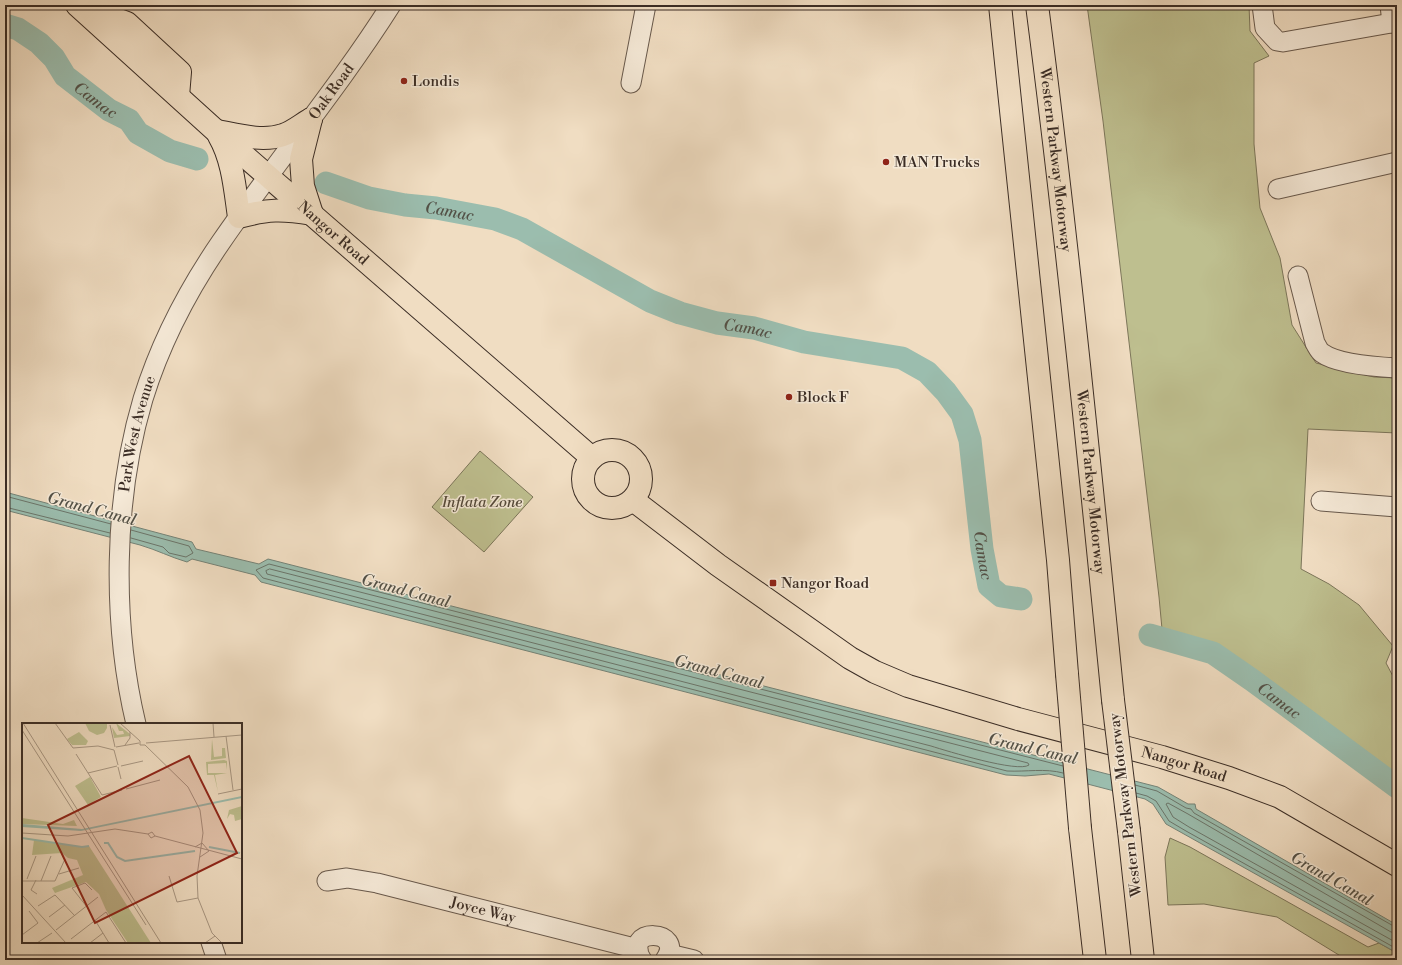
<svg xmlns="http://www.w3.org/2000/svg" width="1402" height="965" viewBox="0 0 1402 965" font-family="'Libre Bodoni',serif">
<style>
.green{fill:#bebf8f;stroke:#7c765a}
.water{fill:#9bbdae;stroke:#758377}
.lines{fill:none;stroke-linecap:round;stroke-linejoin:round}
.shore{stroke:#6b756a;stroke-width:1}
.river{stroke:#9bbdae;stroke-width:23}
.minor-casing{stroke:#68594c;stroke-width:21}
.major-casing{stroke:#3b2d25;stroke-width:24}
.highway-casing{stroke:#3b2d25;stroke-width:24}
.minor{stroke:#f5e9d7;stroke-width:19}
.major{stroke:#f0ddc2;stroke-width:22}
.highway{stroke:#f0ddc2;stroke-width:22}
.highway-bridge-casing{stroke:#3b2d25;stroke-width:24;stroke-linecap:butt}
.highway-bridge{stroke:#f0ddc2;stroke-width:22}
.poi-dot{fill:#8f2418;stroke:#f5e9d7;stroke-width:1.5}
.labels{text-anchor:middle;stroke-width:3;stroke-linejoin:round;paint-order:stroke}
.poi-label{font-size:15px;fill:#3b2d25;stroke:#f5e9d7;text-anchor:start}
.street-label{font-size:15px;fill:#3b2d25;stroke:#f5e9d7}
.park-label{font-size:15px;font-style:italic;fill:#554a3a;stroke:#f5e9d7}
.water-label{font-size:16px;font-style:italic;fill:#535147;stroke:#f5e9d7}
.inset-river{fill:none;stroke:#9bbdae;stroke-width:2}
.inset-road{fill:none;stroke:#a89783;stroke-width:1}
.view{fill:#8f2418;fill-opacity:0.15;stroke:#8f2418;stroke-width:2}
.inset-edge{fill:none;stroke:#3b2d25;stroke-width:2}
</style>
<rect width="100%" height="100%" fill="#f0ddc2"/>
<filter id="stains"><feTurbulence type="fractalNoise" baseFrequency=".005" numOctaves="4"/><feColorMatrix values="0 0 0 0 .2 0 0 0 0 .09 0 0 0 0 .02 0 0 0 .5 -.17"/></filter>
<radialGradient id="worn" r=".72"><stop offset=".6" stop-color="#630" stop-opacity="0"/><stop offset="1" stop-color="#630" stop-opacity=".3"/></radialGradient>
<g class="green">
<path d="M 1087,5 L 1249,5 L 1250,31 L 1269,56 L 1254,63 L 1254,144 L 1260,208 L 1280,258 L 1292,325 L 1316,363 L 1374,377 L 1397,378 L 1397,433 L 1308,429 L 1301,569 L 1329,584 L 1359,605 L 1393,646 L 1386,663 L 1397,684 L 1397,781 L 1228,659 L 1214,650 L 1154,632 L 1162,629 L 1159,597 L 1103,121 Z"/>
<path d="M 480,451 L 533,497 L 484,552 L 432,507 Z"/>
<path d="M 1170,838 L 1190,847 L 1368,947 L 1379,943 L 1397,953 L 1397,960 L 1347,960 L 1277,917 L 1204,904 L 1168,905 L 1165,857 Z"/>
</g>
<path class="water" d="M 5,492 L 192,542 L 196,549 L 259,564 L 268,559 L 1158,787 L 1188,804 L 1195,804 L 1196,809 L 1397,925 L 1397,953 L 1166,824 L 1153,804 L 1145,799 L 1049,774 L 1025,776 L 1006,775 L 261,582 L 255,575 L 192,559 L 187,562 C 170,557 157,550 140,545 L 5,510 Z"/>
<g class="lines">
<g class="shore">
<path d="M 5,496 L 111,524"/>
<path d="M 5,507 L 110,533"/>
<path d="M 131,538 L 163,547 L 169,553 L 186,557 L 193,553 L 189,546 L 131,530"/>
<path d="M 270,569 L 1028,763 L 1029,765 C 1018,773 947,751 931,746 L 267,574 L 266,571 Z"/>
<path d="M 1063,766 L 269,564 L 256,570 L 263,578 L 1007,771 C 1026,772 1045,768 1063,773"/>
<path d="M 1135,785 L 1157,791 L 1186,808 L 1191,809 L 1194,813 L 1397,928"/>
<path d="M 1136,793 L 1147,796 L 1156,801 L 1169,821 L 1186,831 L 1397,949"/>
<path d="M 1397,933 L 1391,932 L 1188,814 L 1168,803 L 1166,804 L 1173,817 L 1189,827 L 1397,943"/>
</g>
<g class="river">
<path id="s1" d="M 5,25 L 18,29 L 39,43 L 54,58 L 65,76 L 109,110 L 129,120 L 138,133 L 170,151 L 197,159"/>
<path id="s2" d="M 326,183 L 369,198 L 405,205 L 436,208 L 495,219 L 522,229 L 650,301 L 680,313 L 717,323 L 754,328 L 804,342 L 902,358 L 927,372 L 946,392 L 962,414 L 970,440 L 982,549 L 989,586 L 1001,596 L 1021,599"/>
<path id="s3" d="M 1150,635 L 1213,653 L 1252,680 L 1397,787"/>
</g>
<g class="minor-casing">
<g id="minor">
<path d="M 1262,5 L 1265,28 L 1277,41 L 1283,42 L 1397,22"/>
<path d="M 1390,5 L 1392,23"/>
<path d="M 631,83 L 646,5"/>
<path d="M 1278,189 L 1397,162"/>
<path d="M 1298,276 L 1315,343 C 1317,346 1319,351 1322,353 C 1337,364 1378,367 1397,368"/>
<path d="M 1321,501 L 1397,507"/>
<path id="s4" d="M 136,724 C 112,623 113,500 143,399 C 160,344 188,290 221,242 C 276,162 339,87 391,5"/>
<path id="s5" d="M 327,881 L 347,878 L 377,883 L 638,949"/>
<path d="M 211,942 L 217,960"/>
<path d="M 669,954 L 694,960"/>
<path d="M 642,960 C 620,927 687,928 665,960"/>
</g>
</g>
<g class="major-casing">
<g id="major">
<path id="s6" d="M 77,5 L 216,131 L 592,458"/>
<path d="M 87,8 L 127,23 L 180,72 L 178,96"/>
<path d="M 311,119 L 301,159 L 303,186 L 312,214"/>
<path d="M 217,131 C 238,135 263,142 283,135 C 293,132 302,124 311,119"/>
<path d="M 219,136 C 233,160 235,190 239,217 C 268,209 282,209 312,214"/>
<circle cx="612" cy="479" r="29"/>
<path id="s7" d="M 633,500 L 718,565 L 850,658 L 875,672 L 908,686 L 1018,719 L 1162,757 L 1229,778 L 1280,797 L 1397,865"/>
</g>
</g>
<g class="highway-casing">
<g id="highway">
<path d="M 1000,5 L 1058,560 L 1067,674"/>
<path id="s8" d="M 1037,5 C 1067,236 1090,468 1113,700"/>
<path d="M 1080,828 L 1095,960"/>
<path d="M 1129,831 L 1143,960"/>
</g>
</g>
<use href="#minor" class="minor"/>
<use href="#major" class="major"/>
<use href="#highway" class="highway"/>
<g class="highway-bridge-casing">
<g id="highway-bridge">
<path d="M 1067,674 L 1080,828"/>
<path d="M 1113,700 L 1129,831"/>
</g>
</g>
<use href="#highway-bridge" class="highway-bridge"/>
</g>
<g class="poi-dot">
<circle cx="404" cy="81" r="4"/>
<circle cx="886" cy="162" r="4"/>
<circle cx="789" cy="397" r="4"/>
<rect x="769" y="579" width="8" height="8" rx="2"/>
</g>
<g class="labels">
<g class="poi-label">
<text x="412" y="86">Londis</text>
<text x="894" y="167">MAN Trucks</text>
<text x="797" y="402">Block F</text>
<text x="781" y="588">Nangor Road</text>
</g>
<g class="street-label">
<text dy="5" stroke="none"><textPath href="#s4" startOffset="691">Oak Road</textPath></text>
<text dy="5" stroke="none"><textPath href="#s8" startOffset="156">Western Parkway Motorway</textPath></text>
<text dy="5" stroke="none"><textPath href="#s6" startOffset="343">Nangor Road</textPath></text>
<text dy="5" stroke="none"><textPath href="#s4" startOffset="293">Park West Avenue</textPath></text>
<text dy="5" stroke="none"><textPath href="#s8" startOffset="480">Western Parkway Motorway</textPath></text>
<text dy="5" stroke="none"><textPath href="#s7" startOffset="620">Nangor Road</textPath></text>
<text transform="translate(1125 805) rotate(-97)" y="5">Western Parkway Motorway</text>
<text dy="5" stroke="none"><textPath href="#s5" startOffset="160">Joyce Way</textPath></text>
</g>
<g class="park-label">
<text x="482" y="507">Inflata Zone</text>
</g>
<g class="water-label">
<text dy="6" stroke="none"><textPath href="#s1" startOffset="120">Camac</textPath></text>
<text dy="6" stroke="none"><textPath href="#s2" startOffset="127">Camac</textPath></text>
<text dy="6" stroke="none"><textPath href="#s2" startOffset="451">Camac</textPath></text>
<text transform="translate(92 508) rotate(15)" y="6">Grand Canal</text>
<text dy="6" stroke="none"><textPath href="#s2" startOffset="835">Camac</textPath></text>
<text transform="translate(406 590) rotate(15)" y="6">Grand Canal</text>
<text transform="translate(719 671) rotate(15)" y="6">Grand Canal</text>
<text dy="6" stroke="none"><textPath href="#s3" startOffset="147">Camac</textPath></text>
<text transform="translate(1033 748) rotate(13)" y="6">Grand Canal</text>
<text transform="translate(1332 878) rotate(30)" y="6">Grand Canal</text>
</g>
</g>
<g transform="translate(22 723)">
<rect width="220" height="220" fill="#f0ddc2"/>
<path d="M 63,0 L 85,0 L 85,5 L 82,10 L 75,12 L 67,8 ZM 94,0 L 108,11 L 108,13 L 92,15 L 90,4 L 95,12 L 102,11 L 101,8 L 97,8 ZM 57,9 L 66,18 L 64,22 L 50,22 L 45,16 ZM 190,16 L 192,34 L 200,33 L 200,25 L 203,25 L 204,35 L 189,37 ZM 202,37 L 205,38 L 205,47 L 204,40 L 186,41 L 186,50 L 205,50 L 193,52 L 196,69 L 192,52 L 185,52 L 184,39 ZM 68,54 L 79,74 L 66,82 L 53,63 ZM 220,83 L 220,96 L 213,98 L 212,92 L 208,91 L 205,96 L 207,87 ZM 0,95 L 41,101 L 52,97 L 55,103 L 0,101 ZM 12,117 L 58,124 L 67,123 L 129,220 L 106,220 L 84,187 L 77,171 L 64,159 L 33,170 L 30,165 L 61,152 L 55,137 L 46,135 L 40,130 L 10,132 Z" fill="#bebf8f"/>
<path d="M 220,73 L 220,75 L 59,108 L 0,104 L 0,101 L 60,106 Z" fill="#9bbdae"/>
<path class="inset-river" d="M 0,115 L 60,124 L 67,123M 82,120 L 86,120 L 95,134 L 103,138 L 173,128M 187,124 L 218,130"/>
<path class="inset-road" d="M 1,0 L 139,220M 33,0 L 51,25 L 76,23 L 92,27M 98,0 L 118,18 L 118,22 L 123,22M 191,0 L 192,14M 88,2 L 93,24M 0,7 L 124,202M 204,13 L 211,67M 124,20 L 220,12M 103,22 L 108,15 L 108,9M 123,22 L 166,64 L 178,87 L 181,110 L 175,153 L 176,175 L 190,210 L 200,220M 94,24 L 117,20M 92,27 L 96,42M 54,31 L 80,72 L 100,67M 99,43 L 121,38M 96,44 L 99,56M 66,50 L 95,43M 104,66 L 138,57M 196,71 L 220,66M 0,110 L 46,113 L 93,106 L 126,111 L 130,109 L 133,113M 126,111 L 129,115 L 133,113 L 220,136M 173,124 L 180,120 L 187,128 L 178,134M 37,151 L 57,145M 147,153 L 155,179 L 176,175M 5,156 L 14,133M 14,157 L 9,167 L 15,171M 0,158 L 33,158 L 43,136M 19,158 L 29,133M 0,172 L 44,220M 16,183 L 33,172 L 53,193M 65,184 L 50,165 L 63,160 L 70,167M 27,194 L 43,182M 73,197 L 87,220M 34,207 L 76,174M 0,212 L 16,200 L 7,188M 49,216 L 84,189 L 104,220M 15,220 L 30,210M 68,220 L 81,210M 183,220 L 193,213"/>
<path class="view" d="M 167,33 L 215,130 L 73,200 L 26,102 Z"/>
<rect width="220" height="220" class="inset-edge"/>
</g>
<rect width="1402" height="965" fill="none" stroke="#f0ddc2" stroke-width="20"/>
<rect x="6" y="6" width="1390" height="953" fill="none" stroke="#3b2d25" stroke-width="2"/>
<rect x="10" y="10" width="1382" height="945" fill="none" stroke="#3b2d25"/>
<rect width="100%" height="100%" filter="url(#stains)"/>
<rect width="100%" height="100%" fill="url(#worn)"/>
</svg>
